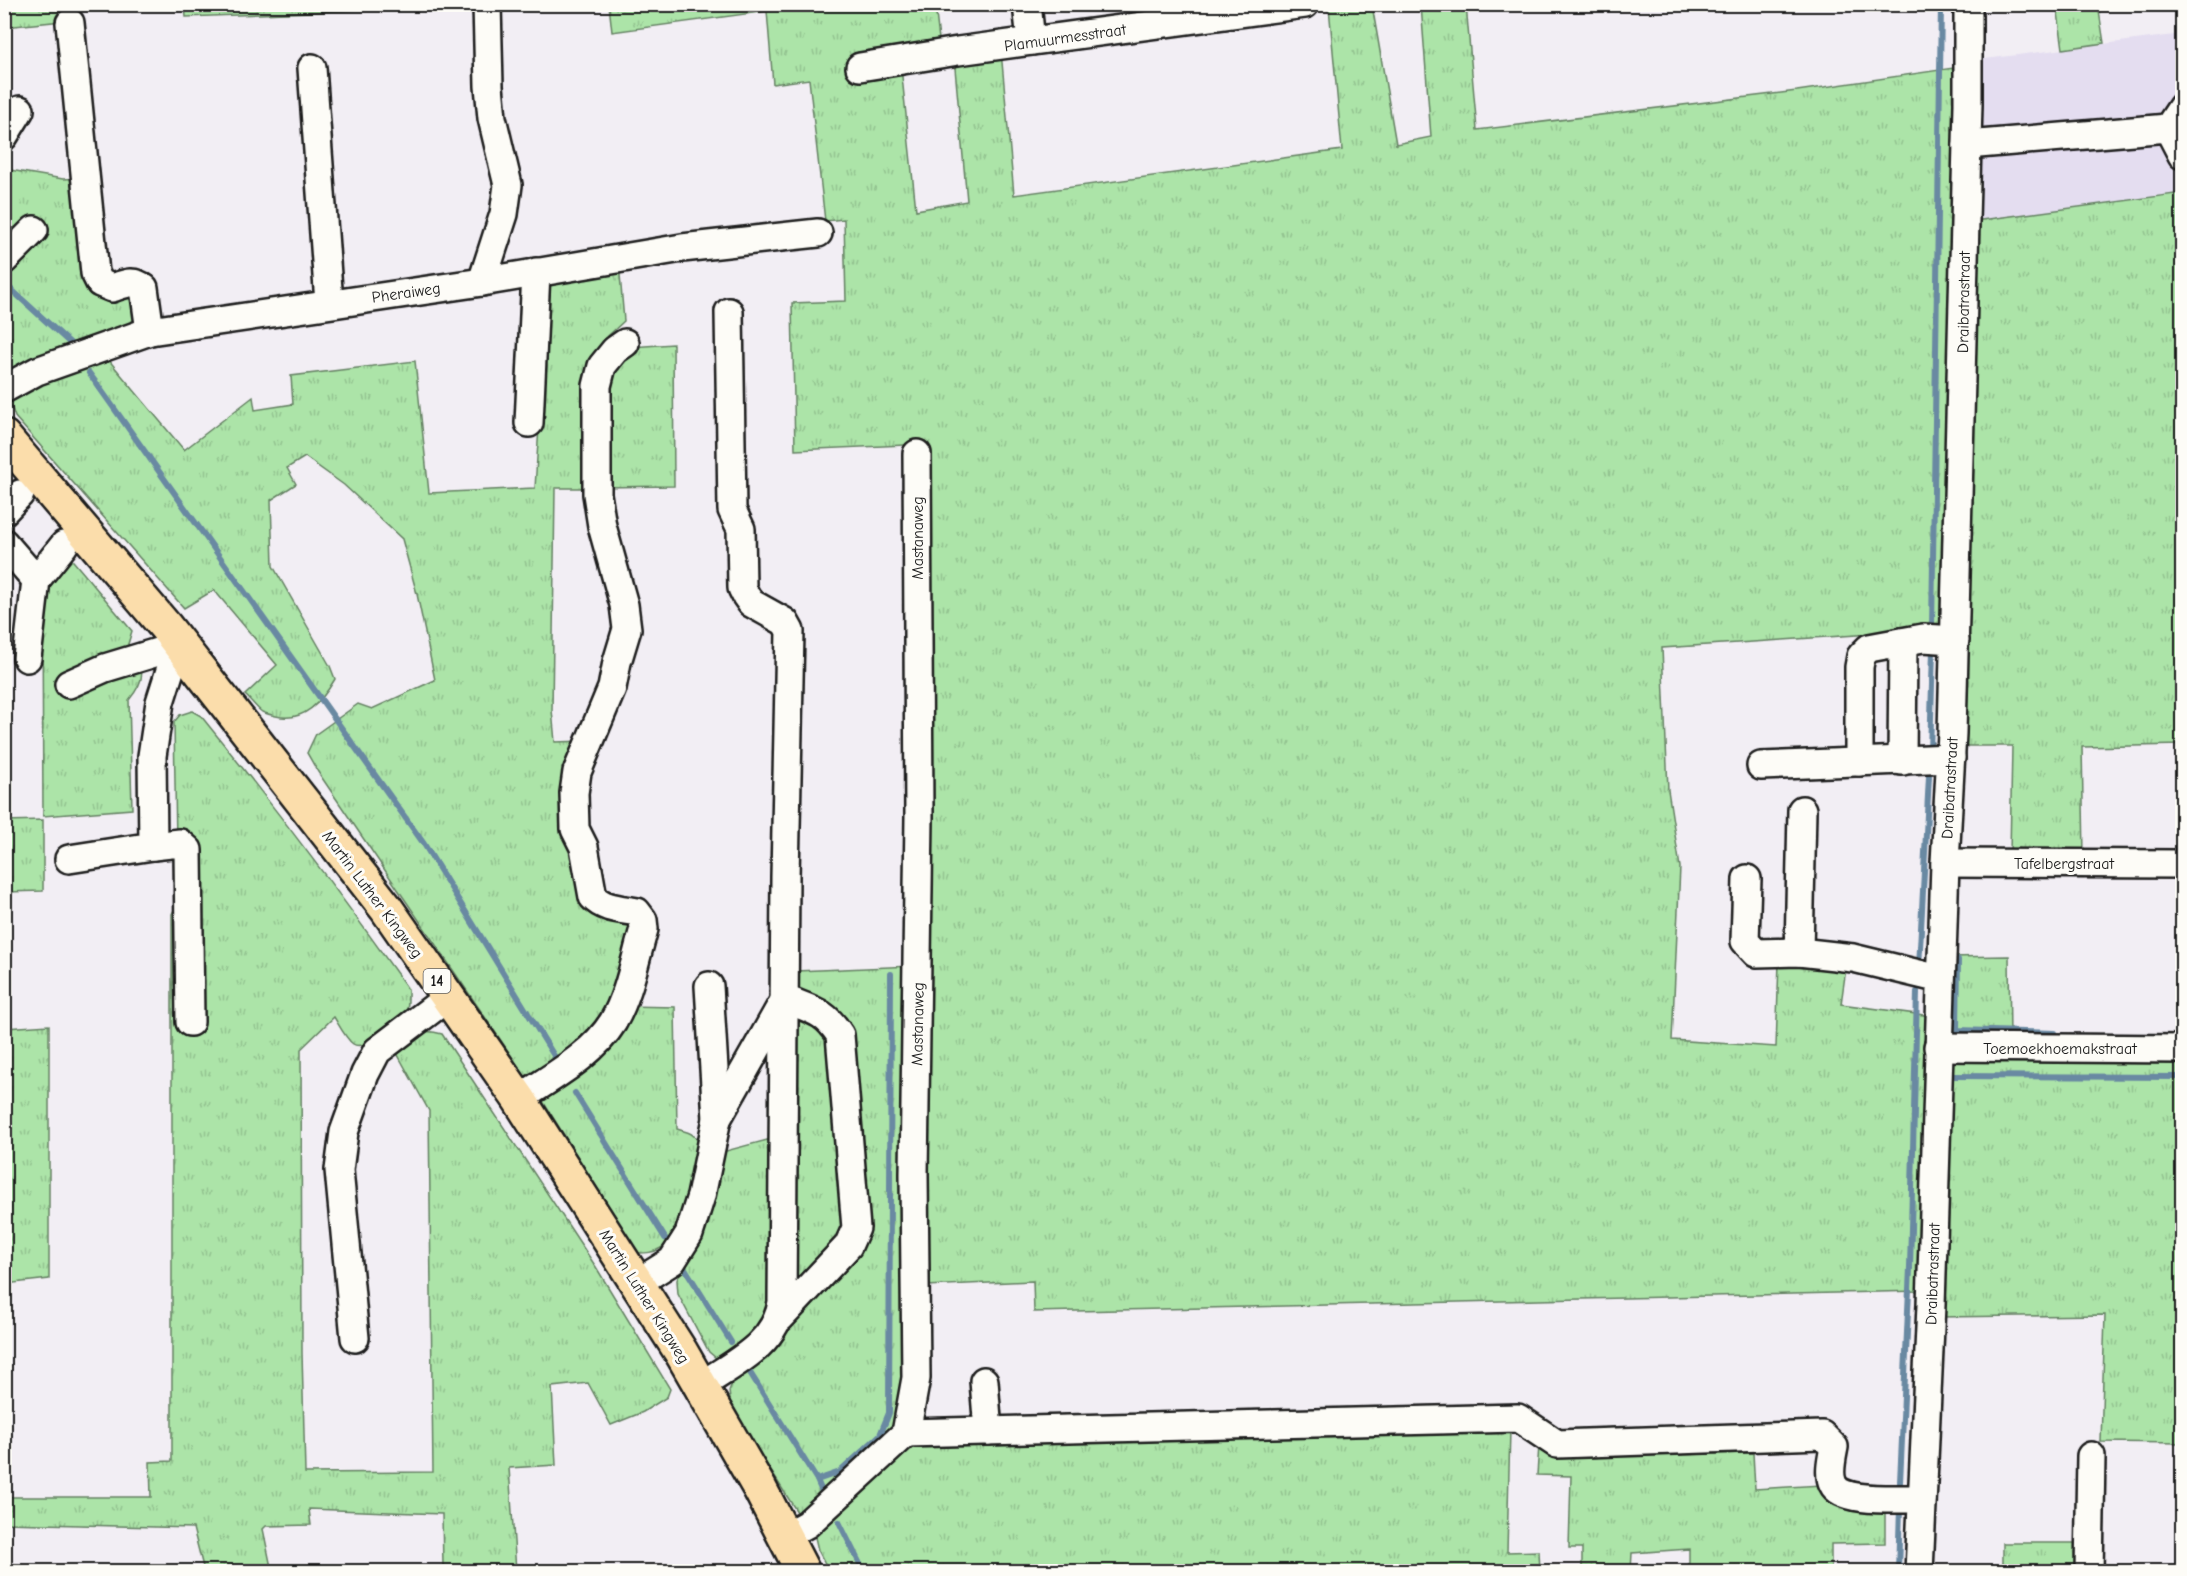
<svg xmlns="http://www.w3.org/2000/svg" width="2187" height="1576" viewBox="0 0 2187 1576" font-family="'Comic Neue',sans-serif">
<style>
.built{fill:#e4ddf0}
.grass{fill:url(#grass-tufts);stroke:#648062;stroke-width:1.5}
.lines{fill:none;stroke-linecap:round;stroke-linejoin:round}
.stream{stroke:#6989a2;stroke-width:6}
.minor-casing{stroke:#1c1c1c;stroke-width:32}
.major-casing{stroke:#1c1c1c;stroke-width:38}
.minor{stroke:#fdfcf7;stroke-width:27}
.major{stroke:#fbddab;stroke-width:33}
.labels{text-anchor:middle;stroke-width:6;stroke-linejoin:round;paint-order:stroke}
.shield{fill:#fdfcf7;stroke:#605f5e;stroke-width:1.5}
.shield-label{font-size:15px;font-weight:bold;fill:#1c1c1c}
.street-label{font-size:16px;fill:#1c1c1c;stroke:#fdfcf7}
</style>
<defs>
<pattern id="grass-tufts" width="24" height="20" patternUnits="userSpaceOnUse" patternTransform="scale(1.5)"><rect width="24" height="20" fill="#ace4a8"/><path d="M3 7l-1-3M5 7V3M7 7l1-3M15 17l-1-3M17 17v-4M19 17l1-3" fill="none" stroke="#93c390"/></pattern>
</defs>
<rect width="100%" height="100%" fill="#f2eef4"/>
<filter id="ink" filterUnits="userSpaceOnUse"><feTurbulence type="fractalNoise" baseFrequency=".0167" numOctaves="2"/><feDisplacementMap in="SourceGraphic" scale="12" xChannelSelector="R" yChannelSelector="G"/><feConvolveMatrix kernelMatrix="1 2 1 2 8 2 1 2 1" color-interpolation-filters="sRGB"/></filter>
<g filter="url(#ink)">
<path class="built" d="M 2182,34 L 2182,193 L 1974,221 L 1977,60 Z"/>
<g class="grass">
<path d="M 1346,4 L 1372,5 L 1396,144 L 1431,137 L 1421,5 L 1466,5 L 1477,130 L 1797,91 L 1960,67 L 1946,629 L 1662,648 L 1668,790 L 1680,867 L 1672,1040 L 1776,1047 L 1779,963 L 1847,961 L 1841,1004 L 1931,1016 L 1920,1291 L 1034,1312 L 1033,1281 L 926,1286 L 927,444 L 795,450 L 792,303 L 846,301 L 844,219 L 825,221 L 809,79 L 773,84 L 767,11 L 612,32 L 609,5 L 935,5 L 940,48 L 901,67 L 916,210 L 967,201 L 954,57 L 1001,51 L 1014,195 L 1342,150 L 1329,7 Z"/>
<path d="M 4,5 L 60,5 L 62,21 L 5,27 Z"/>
<path d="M 388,5 L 388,9 L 186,17 L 185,5 Z"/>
<path d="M 2057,5 L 2098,5 L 2104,43 L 2063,49 Z"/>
<path d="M 4,169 L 63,179 L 81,178 L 91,279 L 133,292 L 140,322 L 4,383 Z"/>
<path d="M 2182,193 L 2182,745 L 2082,747 L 2084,856 L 2010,855 L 2012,746 L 1961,746 L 1974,221 Z"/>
<path d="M 619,263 L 624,321 L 608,336 L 600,364 L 594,488 L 555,488 L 552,710 L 555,742 L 585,741 L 589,909 L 633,920 L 611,1019 L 532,1086 L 318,772 L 307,753 L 316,734 L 358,704 L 372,709 L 435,680 L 417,594 L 402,539 L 344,485 L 305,457 L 287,468 L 296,484 L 271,500 L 273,566 L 330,666 L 335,679 C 322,701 304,723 276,716 C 272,715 266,714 262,712 C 256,708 251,700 245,695 L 277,665 L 214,590 L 184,608 L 15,417 L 9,400 L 102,352 L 184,450 L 253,397 L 255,410 L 293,404 L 291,376 L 415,361 L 429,493 L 535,488 L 549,275 Z"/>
<path d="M 673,344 L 674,486 L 601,487 L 606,370 L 631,347 Z"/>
<path d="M 63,549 L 132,631 L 128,644 C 144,668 148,677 129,700 L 132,809 L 43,816 L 42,600 Z"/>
<path d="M 192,711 L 201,716 C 273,805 342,896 408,989 C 408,999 409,1008 404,1017 C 398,1026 364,1052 353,1044 C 346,1039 339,1025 334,1017 L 301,1049 L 302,1353 L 305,1473 L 433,1472 L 429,1111 L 393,1046 C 410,1035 421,1027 442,1034 L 596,1267 L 670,1389 L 667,1397 L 643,1412 L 611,1425 L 588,1383 L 552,1387 L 556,1465 L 509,1468 L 516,1571 L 446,1571 L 443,1565 L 442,1514 L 309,1509 L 311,1525 L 266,1526 L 263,1529 L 272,1572 L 204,1571 L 193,1528 L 5,1523 L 5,1497 L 151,1497 L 150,1462 L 172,1461 L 172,914 L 177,903 L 174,722 L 180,715 Z"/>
<path d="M 43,820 L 43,891 L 5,892 L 5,821 Z"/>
<path d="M 2009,956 L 2010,1039 L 1951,1039 L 1947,957 Z"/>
<path d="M 913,966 L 910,1381 L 895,1432 L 804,1513 L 797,1512 L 731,1408 L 729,1391 L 735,1375 L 749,1360 L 791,1245 L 797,1239 L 796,971 Z"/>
<path d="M 625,1006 L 675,1007 L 677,1129 C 685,1132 693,1132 697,1140 C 708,1161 680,1236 661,1248 C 653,1253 646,1253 638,1253 L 537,1092 Z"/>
<path d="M 49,1025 L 49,1279 L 5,1284 L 5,1028 Z"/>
<path d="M 2182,1056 L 2182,1443 L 2101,1442 L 2105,1315 L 1936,1317 L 1951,1057 Z"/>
<path d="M 771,1139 L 773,1297 L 767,1320 L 725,1358 L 716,1358 L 709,1352 L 678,1294 L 677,1280 L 722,1152 Z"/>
<path d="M 1510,1429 L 1507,1552 L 1539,1551 L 1540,1571 L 829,1571 L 818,1550 L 814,1533 L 907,1443 Z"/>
<path d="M 1539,1445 L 1566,1455 L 1582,1457 L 1753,1453 L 1755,1489 L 1822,1485 L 1885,1505 L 1885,1543 L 1831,1544 L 1831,1571 L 1689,1571 L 1689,1549 L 1632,1553 L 1631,1571 L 1582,1571 L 1582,1548 L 1569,1548 L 1571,1476 L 1537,1475 Z"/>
<path d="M 2003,1543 L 2084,1543 L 2084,1571 L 2003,1570 Z"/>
</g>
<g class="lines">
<g class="stream">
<path d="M 4,283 L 70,343"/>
<path d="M 89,373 L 424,844 L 556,1059"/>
<path d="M 1932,629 L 1941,4"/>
<path d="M 1930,752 L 1933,650"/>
<path d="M 1958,960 L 1957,1030 L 2055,1033"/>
<path d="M 1919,967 L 1929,776"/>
<path d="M 1951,1076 L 2182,1077"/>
<path d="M 575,1093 L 665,1238"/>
<path d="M 686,1270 L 731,1342"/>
<path d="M 749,1371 L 817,1480 L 823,1494"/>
<path d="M 817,1480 L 840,1472 L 880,1435 L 889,1413 L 891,974"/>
<path d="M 1900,1482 L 1910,1268 L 1917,992"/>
<path d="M 839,1522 L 864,1572"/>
<path d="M 1898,1572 L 1900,1508"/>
</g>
<g class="minor-casing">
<g id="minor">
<path d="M 1027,4 L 1031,41"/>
<path d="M 70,23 L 95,273 L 100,283 L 112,288 C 124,284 133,279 144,288 L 150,331"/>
<path d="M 860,67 L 958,51 L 1305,4"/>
<path d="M 312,68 L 329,303"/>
<path d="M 2182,107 L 2168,128 L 2182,155"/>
<path d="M 4,136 L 20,110"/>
<path d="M 1967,145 L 2168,128"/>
<path d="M 4,260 L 34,230"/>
<path d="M 482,282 L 504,214 L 508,185 L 492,118 L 489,86 L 487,4"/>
<path d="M 4,389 L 37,371 L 150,331 L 482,282 L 682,248 L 818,233"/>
<path d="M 529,423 L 536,272"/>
<path d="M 4,511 L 20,494"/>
<path d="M 4,543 L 36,580"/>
<path d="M 27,658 L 36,580 L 64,545"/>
<path d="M 69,684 L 105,668 L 161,651"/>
<path d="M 1902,761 L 1903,642"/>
<path d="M 1859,762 L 1859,667 L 1861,656 L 1869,648 L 1923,638 L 1955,640"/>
<path d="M 1761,766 L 1951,758"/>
<path d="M 153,846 L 180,843 L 188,850 L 190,1022"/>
<path d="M 69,859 L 153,846 L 152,756 L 160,702 L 172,664"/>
<path d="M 1945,863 L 2182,864"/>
<path d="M 1747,879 L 1745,941 L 1756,953 L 1799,952 L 1853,958 L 1940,979"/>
<path d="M 1799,952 L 1802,810"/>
<path d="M 1938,1047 L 2182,1049"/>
<path d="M 519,1099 C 551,1077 592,1056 613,1022 C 629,995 635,959 644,929 L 643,920 L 637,912 C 622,909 604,909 593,897 L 584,847 L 575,829 L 574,793 L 577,772 L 612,688 L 617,662 L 627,629 L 624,605 L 602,526 L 597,494 L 597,386 L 602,366 L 615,350 L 625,343"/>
<path d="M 717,1119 L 785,999 C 811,1010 824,1010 840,1035 L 856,1228 L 848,1246 L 780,1318"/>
<path d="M 637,1283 L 672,1261 L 689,1234 L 701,1196 L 717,1119 L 709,986"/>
<path d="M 355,1338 L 339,1170 L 344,1132 L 365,1074 L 377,1051 L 435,1007"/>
<path d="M 984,1381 L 988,1431"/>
<path d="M 700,1386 C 733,1364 776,1345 782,1302 L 785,877 L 790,631 L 785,622 L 751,603 L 746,596 L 742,588 L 741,529 L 732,510 L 729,312"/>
<path d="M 906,1433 L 1518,1418 L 1557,1444 L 1822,1435 L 1834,1447 C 1832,1458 1828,1474 1833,1484 C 1842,1504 1903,1498 1922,1499"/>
<path d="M 785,1536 L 807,1524 L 906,1433 L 916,1378 L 914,1174 L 919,817 L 917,454"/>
<path d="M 1919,1572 L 1931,1305 L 1945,863 L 1952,733 L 1968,104 L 1968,4"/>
<path d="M 2089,1572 L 2091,1456"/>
</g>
</g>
<g class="major-casing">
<path id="major" d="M 4,437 L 165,626 L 386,908 L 519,1099 L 681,1352 L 760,1489 L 803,1572"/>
</g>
<use href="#minor" class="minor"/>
<use href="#major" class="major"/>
</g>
</g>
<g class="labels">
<rect class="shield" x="423.5" y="969" width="27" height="24" rx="4.5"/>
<g class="shield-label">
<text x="437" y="986">14</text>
</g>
<g class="street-label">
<text transform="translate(1065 37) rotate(-8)" y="6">Plamuurmesstraat</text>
<text transform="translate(406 292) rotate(-8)" y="6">Pheraiweg</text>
<text transform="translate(1963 302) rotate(-89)" y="6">Draibatrastraat</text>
<text transform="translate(917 538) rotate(-90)" y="6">Mastanaweg</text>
<text transform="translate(1949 788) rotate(-87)" y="6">Draibatrastraat</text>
<text x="2064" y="869">Tafelbergstraat</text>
<text transform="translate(373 894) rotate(53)" y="6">Martin Luther Kingweg</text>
<text transform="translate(917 1024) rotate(-89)" y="6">Mastanaweg</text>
<text x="2060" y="1054">Toemoekhoemakstraat</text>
<text transform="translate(1932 1274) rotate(-88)" y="6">Draibatrastraat</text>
<text transform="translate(645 1296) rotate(58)" y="6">Martin Luther Kingweg</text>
</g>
</g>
<rect width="2187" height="1576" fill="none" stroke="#fdfcf7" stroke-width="24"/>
<rect x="12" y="12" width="2163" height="1552" fill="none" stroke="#1c1c1c" stroke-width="2" filter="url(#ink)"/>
</svg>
